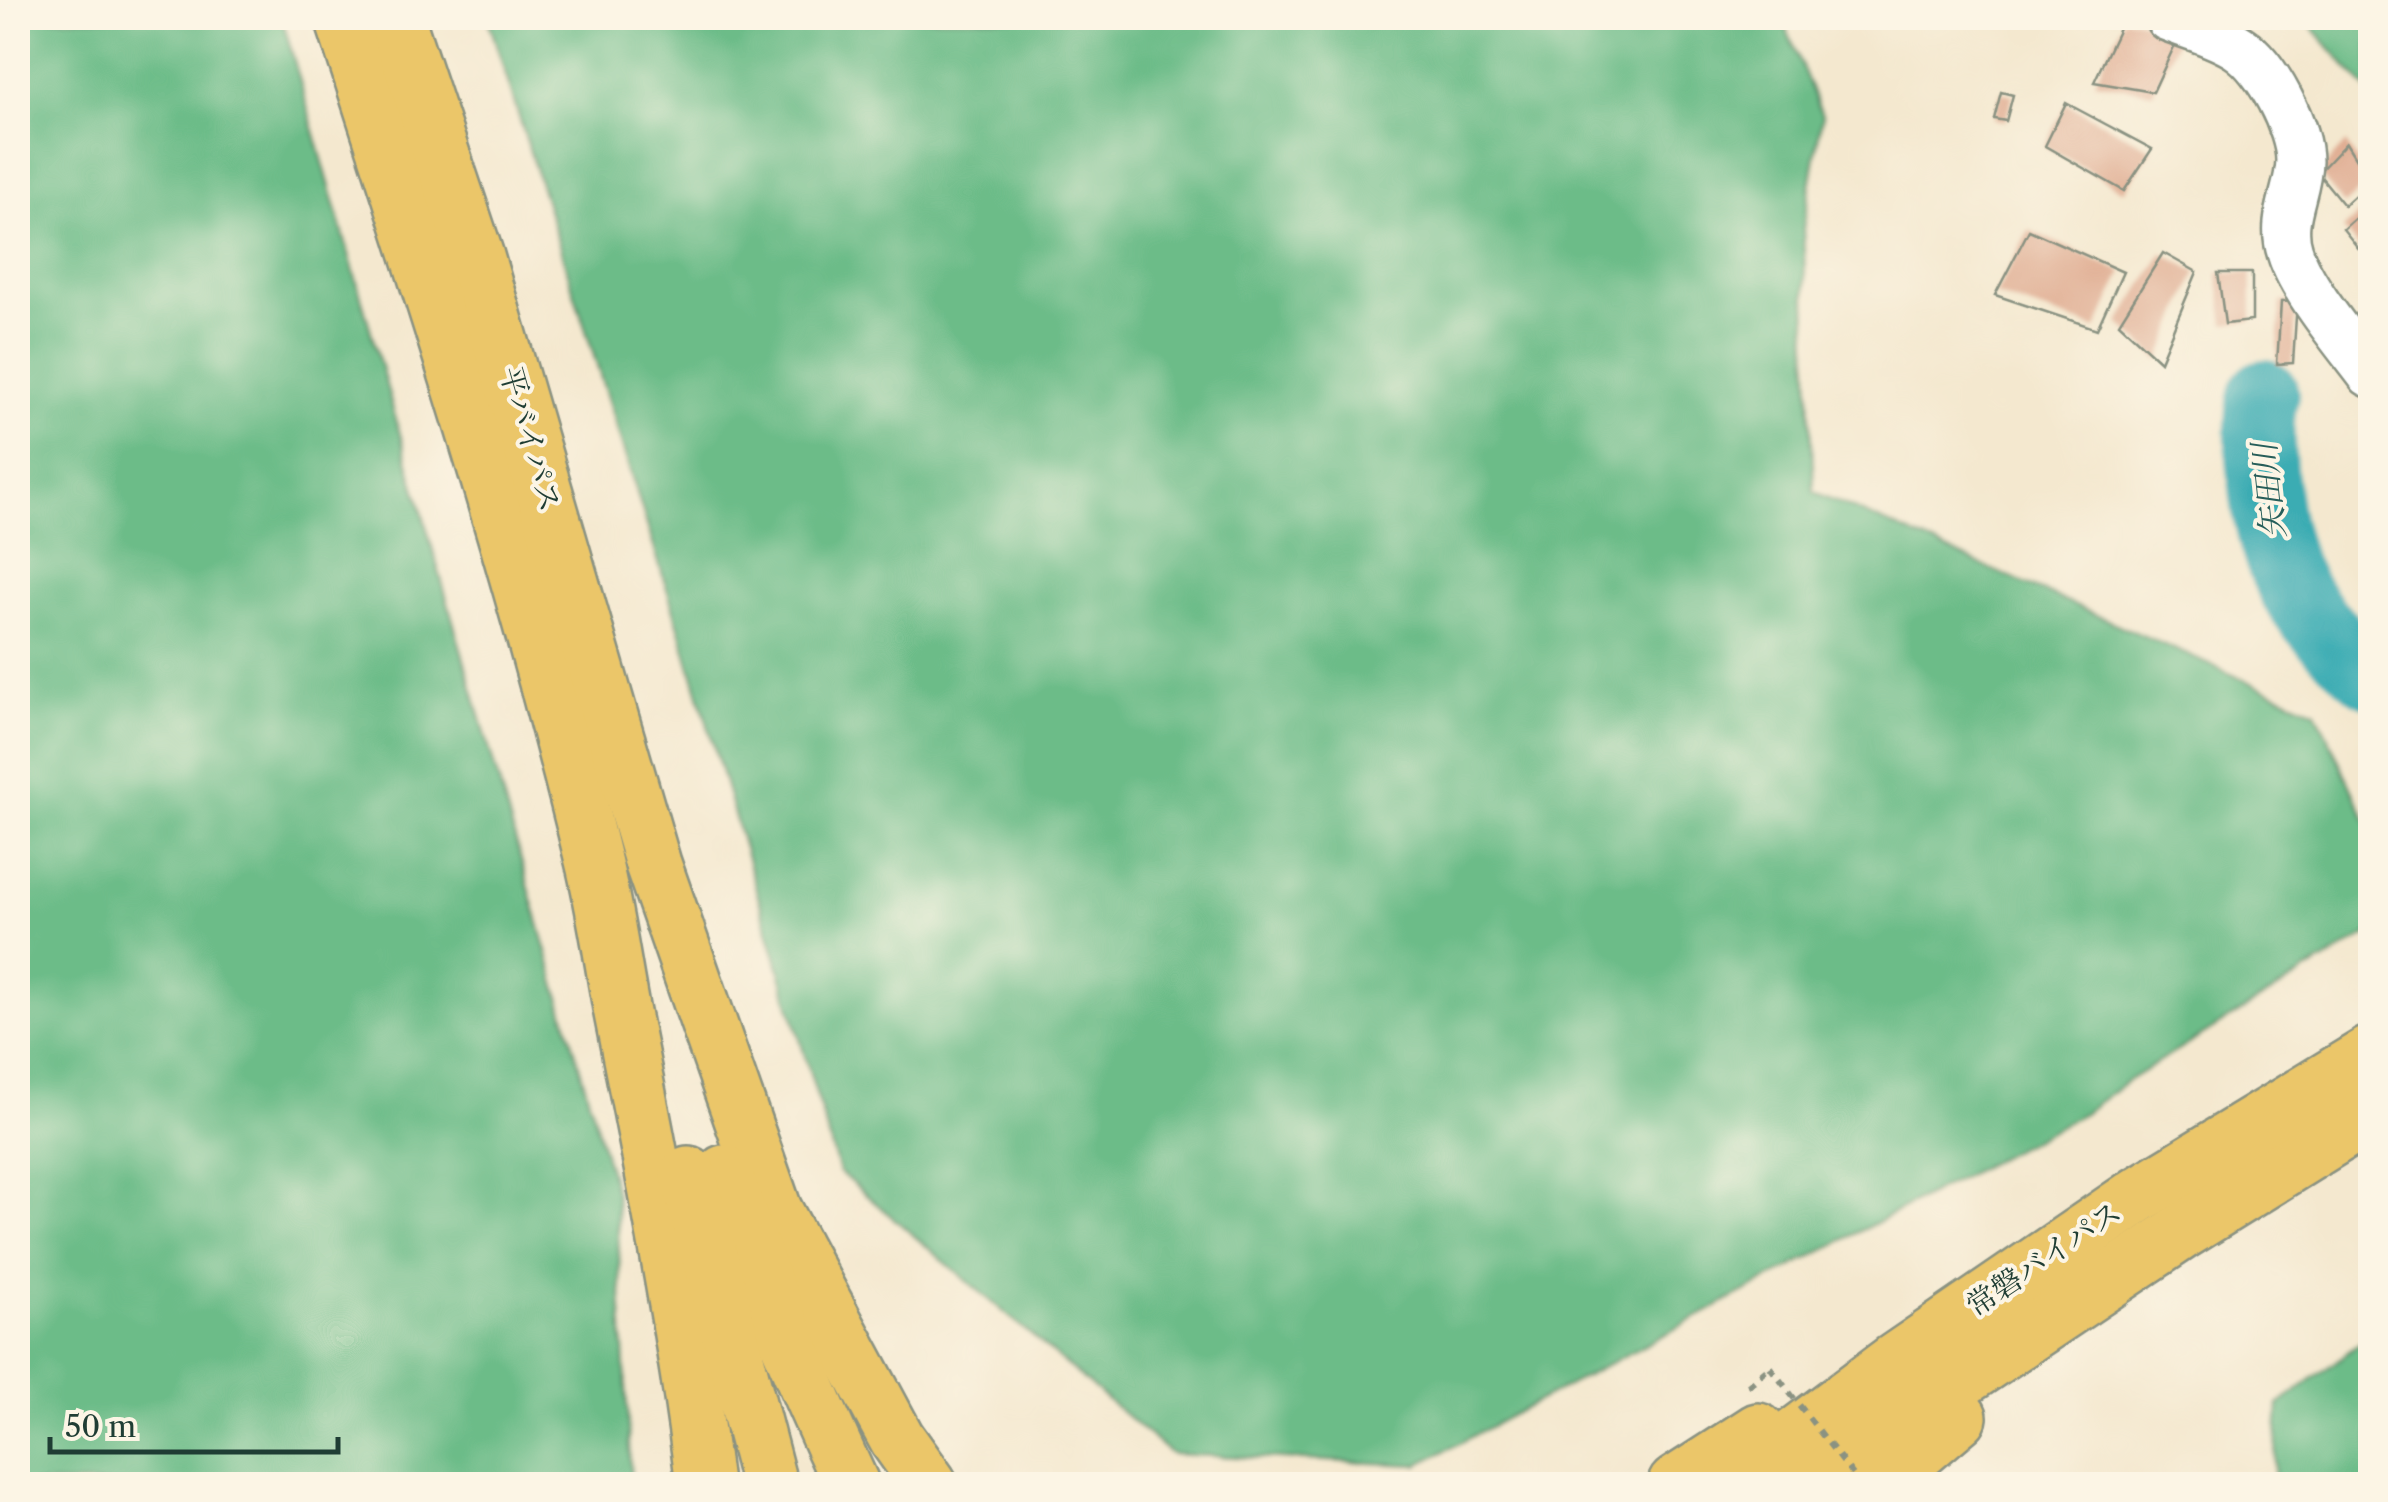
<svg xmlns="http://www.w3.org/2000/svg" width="2388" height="1502" viewBox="0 0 2388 1502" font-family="'Libre Caslon Text','Noto Serif JP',serif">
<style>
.forest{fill:#6cbc88;stroke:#467c5e;stroke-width:2.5}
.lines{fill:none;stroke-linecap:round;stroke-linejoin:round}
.river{stroke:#3aacb3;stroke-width:70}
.building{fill:#dfab90}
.minor-casing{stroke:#8a9282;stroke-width:50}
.trunk-casing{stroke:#8a9282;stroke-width:60}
.path{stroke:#8a9282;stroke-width:6;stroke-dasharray:8 8;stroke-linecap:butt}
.minor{stroke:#fff;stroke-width:45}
.trunk{stroke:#ebc669;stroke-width:55}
.path-bridge{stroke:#8a9282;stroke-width:6;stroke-dasharray:8 8;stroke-linecap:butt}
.labels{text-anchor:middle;stroke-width:8;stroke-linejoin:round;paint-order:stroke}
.street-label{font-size:30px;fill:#1f3d34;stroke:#fcf5e5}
.water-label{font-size:32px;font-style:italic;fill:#275e5a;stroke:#fcf5e5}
</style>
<rect width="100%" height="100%" fill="#fcf5e5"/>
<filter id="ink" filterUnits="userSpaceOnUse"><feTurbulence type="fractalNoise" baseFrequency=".01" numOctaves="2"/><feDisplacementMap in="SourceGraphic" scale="20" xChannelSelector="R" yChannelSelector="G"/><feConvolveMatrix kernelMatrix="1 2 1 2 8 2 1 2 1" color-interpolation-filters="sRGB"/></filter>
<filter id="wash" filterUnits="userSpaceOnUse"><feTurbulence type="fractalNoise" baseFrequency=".0048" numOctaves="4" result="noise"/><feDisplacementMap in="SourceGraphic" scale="40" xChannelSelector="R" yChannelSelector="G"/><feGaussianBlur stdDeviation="2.25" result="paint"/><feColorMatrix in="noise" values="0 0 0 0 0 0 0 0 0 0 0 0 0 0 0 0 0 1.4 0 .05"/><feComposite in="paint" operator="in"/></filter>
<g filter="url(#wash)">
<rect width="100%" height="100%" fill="#f4e8cf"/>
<g class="forest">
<path d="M 18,18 L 282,18 L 616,1195 L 631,1484 L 18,1484 Z"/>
<path d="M 488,18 L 1782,18 L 1822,115 L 1803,228 L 1814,492 L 2316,711 L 2370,828 L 2370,933 L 2126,1082 L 2085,1112 L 1418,1465 L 1171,1454 L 839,1172 L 679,627 Z"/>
<path d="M 2304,18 L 2370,18 L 2370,93 Z"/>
<path d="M 2370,1335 L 2370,1484 L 2274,1484 L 2279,1405 Z"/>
</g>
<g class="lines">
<path class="river" d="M 2264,394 C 2257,422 2260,449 2263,478 C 2271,569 2299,617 2370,673"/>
</g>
<g id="blocks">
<g class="building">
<path d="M 2124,18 L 2135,18 L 2179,36 L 2153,92 L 2094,82 Z"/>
<path d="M 2001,92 L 2013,95 L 2006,121 L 1994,119 Z"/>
<path d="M 2066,103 L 2152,149 L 2124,191 L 2045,146 Z"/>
<path d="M 2346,143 L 2370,182 L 2344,205 L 2318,173 Z"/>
<path d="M 2370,205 L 2370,263 L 2343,229 Z"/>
<path d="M 2029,230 L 2123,272 L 2097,329 L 1995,295 Z"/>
<path d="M 2163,253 L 2197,272 L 2160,361 L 2119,323 Z"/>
<path d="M 2218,273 L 2252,273 L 2252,321 L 2225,324 Z"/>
<path d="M 2297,301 L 2293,363 L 2277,364 L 2281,302 Z"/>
</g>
</g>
</g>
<g filter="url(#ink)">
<use href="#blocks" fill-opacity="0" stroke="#8a9282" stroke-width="2.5"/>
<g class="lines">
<g class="minor-casing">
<path id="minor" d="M 2168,18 C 2190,27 2218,34 2239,48 C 2267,66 2299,128 2299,161 C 2298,194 2279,219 2290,252 C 2301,289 2346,342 2370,374"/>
</g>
<g class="trunk-casing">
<g id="trunk">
<path d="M 343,18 C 433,295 523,572 592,856 C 605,907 612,960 622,1013 C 653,1169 684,1326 704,1484"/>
<path d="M 396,18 L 476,257 L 653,864 L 774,1210 L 897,1439 L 929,1484"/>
<path d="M 724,1173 C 760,1279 804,1383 851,1484"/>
<path d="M 688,1174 L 769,1484"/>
<path d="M 1676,1484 L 1758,1431"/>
<path d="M 1731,1484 L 1894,1362 L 2138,1195 L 2370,1054"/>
<path d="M 1814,1484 L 1880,1434 L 2180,1233 L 2370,1115"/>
<path d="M 1880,1484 L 1959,1417"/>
</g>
</g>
<path class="path" d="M 1748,1386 L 1770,1367"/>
<use href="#minor" class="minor"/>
<use href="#trunk" class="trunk"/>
<path class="path-bridge" d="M 1770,1367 L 1860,1484"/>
</g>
</g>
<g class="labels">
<g class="street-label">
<text transform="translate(530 439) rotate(74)" y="10">平バイパス</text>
<text transform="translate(2044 1259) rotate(-34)" y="10">常磐バイパス</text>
</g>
<g class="water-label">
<text transform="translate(2269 491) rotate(-96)" y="11">矢田川</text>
</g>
</g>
<rect width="2388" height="1502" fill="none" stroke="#fcf5e5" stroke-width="60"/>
<path d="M50 1437v15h288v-15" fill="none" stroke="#1f3d34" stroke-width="5"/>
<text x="65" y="1437" font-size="30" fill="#1f3d34" stroke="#fcf5e5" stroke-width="8" paint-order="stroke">50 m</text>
</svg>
